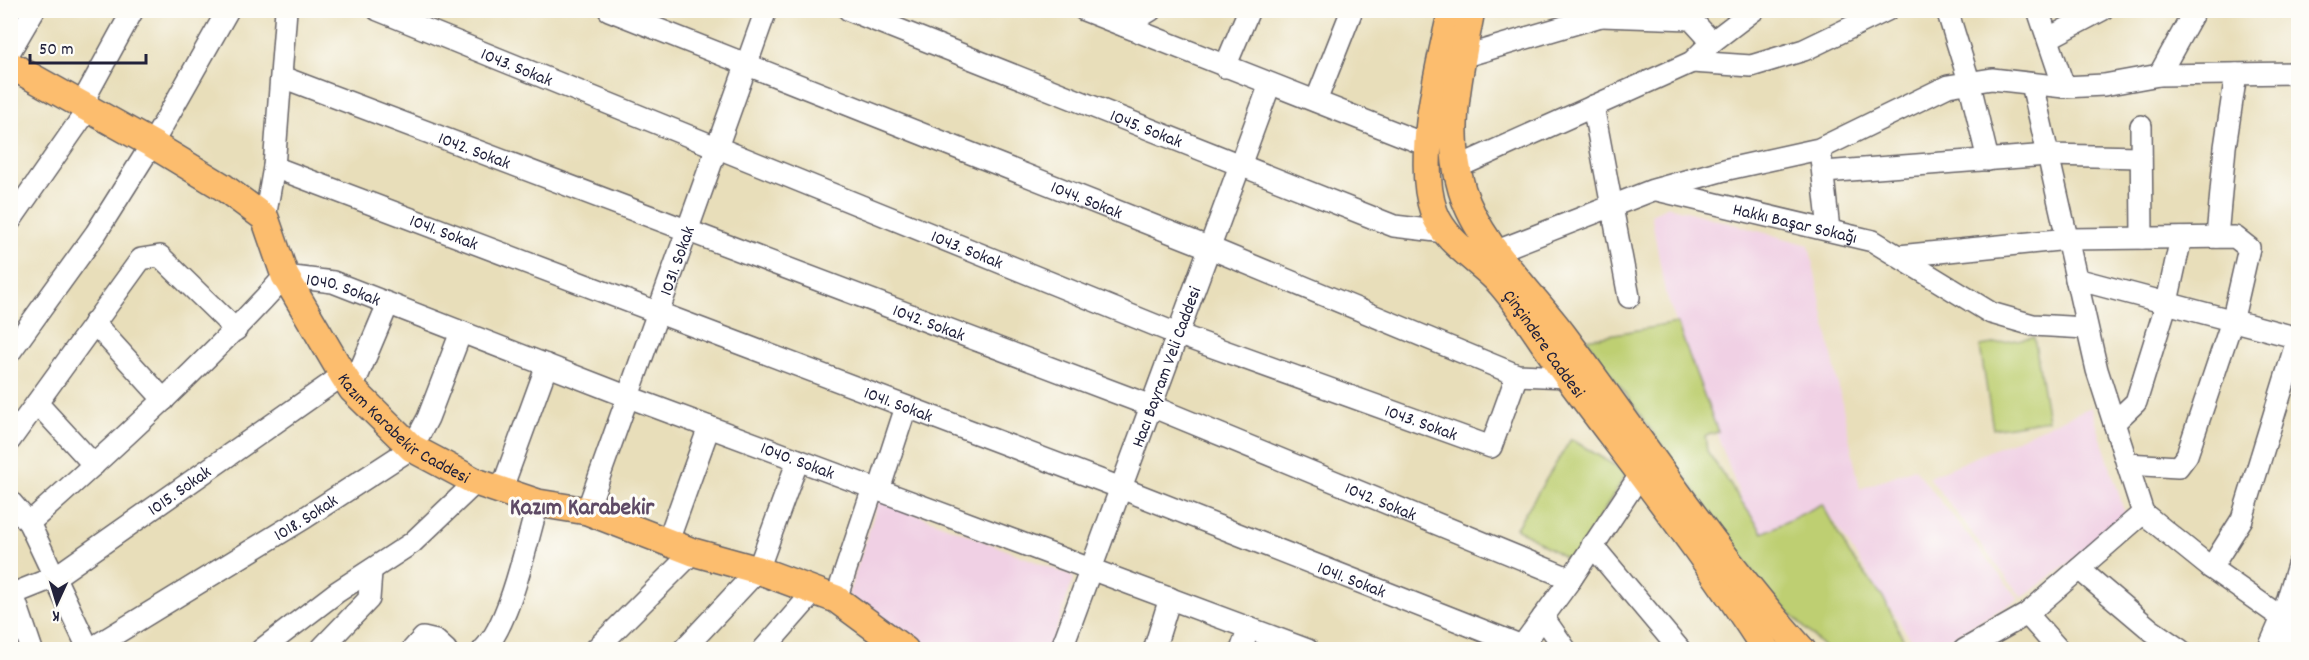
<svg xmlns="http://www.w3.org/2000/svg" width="2309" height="660" viewBox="0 0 2309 660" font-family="Dekko,sans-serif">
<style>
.built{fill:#f0d0e4}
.green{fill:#becf72;stroke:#707856;stroke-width:1.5}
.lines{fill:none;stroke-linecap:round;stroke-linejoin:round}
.minor-casing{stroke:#676467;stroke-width:24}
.major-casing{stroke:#676467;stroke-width:30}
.minor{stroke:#fff;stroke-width:21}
.major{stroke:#fcbd6e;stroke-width:27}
.labels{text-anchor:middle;stroke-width:6;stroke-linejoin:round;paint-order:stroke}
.street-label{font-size:18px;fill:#22223b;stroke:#fdfcf7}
.district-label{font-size:24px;font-weight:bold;fill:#5e4a65;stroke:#fdfcf7}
</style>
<rect width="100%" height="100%" fill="#fdfcf7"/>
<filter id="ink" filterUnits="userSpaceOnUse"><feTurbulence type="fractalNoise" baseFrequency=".0167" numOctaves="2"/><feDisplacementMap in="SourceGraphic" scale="12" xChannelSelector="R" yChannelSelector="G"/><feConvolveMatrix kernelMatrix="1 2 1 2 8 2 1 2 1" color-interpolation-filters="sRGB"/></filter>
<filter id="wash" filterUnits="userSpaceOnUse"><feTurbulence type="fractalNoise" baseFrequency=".008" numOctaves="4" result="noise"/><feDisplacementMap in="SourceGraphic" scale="24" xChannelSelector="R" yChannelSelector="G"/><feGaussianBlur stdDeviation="1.35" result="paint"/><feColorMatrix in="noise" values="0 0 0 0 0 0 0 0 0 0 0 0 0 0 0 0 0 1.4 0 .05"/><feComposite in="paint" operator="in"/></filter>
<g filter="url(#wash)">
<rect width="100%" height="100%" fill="#e8deba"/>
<g class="built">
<path d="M 1668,206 L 1809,245 L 1860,489 L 1914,468 L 2019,599 L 1931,649 L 1917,649 L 1822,504 L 1763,533 L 1743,505 L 1665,292 L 1651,214 Z"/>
<path d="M 2091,407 L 2127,519 L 2022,598 L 1929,477 Z"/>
<path d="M 879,499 L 1074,577 L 1050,649 L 920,649 L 848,595 Z"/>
</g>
<g class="green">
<path d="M 1677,323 L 1718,432 L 1705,436 L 1707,451 L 1763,533 L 1822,504 L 1850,555 L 1883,597 L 1908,649 L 1826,649 L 1764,588 L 1586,339 Z"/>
<path d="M 2034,337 L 2048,420 L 1993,429 L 1980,346 Z"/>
<path d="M 1571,439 L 1627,473 L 1572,562 L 1516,528 Z"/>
</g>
</g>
<g filter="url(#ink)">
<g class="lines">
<g class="minor-casing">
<g id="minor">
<path id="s1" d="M 378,10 L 1177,334 L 1491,447 L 1517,375"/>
<path id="s2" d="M 609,10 L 1210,248 L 1517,375 L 1568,377"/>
<path id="s3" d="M 849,10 L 1394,226 L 1445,232"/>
<path d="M 1084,10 L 1429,146"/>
<path d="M 1596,10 L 1601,16 L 1691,19 L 1712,42"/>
<path d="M 1947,10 L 1969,81 L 1988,160"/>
<path d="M 2038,10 L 2064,87"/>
<path d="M 1125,26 L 1151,10"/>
<path d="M 2049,38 L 2102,10"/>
<path d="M 10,51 L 34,10"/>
<path d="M 1462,57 L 1601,16 L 1603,10"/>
<path d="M 1692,62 L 1751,66 L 1804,50 L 1887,10"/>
<path d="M 1225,67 L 1249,10"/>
<path d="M 2159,75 L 2195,10"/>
<path id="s4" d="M 282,77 L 1151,406 L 1571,579"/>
<path d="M 2032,84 L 2097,370 L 2143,513 L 2211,568 L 2282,618 L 2285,641 L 2290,650"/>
<path d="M 1316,101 L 1352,10"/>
<path d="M 1593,106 L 1629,297"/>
<path d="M 2141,126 L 2142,238"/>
<path d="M 1821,158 L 1829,230"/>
<path id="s5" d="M 274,167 L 1121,488 L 1522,646"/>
<path d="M 1458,167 L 1692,62 L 1712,42 L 1754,10"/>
<path d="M 1824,172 L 2047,155 L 2140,157"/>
<path id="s6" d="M 1657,190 L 1873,241 L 1991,313 L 2033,325 L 2086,328"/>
<path d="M 265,218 L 274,167 L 286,10"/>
<path d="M 10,221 L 88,109 L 87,94 L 133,10"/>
<path d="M 2217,237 L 2225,147 L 2236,74"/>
<path d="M 1497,251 L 1653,190 L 1728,169 L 1819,149 L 1948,86 L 1992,79 L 2064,87 L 2104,85 L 2159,75 L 2298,73"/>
<path d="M 1899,256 L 2068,239 L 2235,237 L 2249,248 L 2233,318 L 2187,455 L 2178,467 L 2127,464"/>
<path d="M 2076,279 L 2298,338"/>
<path d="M 94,323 L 164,400"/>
<path d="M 10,352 L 96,233 L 152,144 L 228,10"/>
<path d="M 352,389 L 388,304"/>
<path d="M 37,403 L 94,465"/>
<path d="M 2114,423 L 2136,402 L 2167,302 L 2181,238"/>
<path d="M 10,440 L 141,259 L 160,256 L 236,330"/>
<path d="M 879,490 L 906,407"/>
<path d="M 501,491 L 547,365"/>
<path d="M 10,501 L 29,523 L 89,650"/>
<path id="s7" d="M 587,511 L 766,10"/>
<path id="s8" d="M 29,523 C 118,444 205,364 285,276 L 333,282 L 626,396 L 1308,650"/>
<path d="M 668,541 L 709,427"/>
<path d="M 1592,545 L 1680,650"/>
<path d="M 2211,568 L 2242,519 L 2298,337"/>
<path d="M 2079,569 L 2151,630 L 2180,650"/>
<path d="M 13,594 L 32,650"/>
<path id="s9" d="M 10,595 L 55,577 L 343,375"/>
<path d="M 836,599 L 873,488"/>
<path d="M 2027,614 L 2059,650"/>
<path d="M 1543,617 L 1566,650"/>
<path id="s10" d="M 89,650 L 306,517 L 412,448 L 428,418 L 461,332"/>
<path d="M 261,650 L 337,592 L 412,543 L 476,482"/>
<path d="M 320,650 L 369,599 L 371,572"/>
<path d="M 412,650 L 423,638 L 436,641 L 446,650"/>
<path d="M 483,650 C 510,625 527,540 538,503"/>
<path d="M 595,650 L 693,552"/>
<path d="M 683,650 L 758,570 L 798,460"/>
<path d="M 763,650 L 813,593"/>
<path id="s11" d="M 1061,650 L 1270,84"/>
<path d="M 1154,650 L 1170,598"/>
<path d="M 1241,650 L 1249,628"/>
<path d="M 1519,650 L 1571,579 L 1642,472"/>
<path d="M 1964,650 L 2027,614 L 2143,513"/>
<path d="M 2268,650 L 2282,618 L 2298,565"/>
</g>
</g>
<g class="major-casing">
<g id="major">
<path id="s12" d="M 1452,10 C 1440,64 1415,160 1434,212 C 1445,243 1481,261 1502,285 C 1526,313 1545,347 1568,377 C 1635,467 1705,555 1766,650"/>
<path d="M 1471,10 C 1460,70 1444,131 1462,190 C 1478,243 1530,291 1563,335 C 1641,440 1714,552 1802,650"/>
<path id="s13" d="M 10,65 L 152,144 L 223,187 L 265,218 L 285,276 L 343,375 L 352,389 L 412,448 L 476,482 L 538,503 L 587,511 L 693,552 L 758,570 L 836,599 L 905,650"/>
</g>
</g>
<use href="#minor" class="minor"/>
<use href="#major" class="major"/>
</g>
</g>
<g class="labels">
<g class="street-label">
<text dy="6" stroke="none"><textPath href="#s1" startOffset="150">1043. Sokak</textPath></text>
<text dy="6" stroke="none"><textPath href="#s3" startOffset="320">1045. Sokak</textPath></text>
<text dy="6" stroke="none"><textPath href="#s4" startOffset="206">1042. Sokak</textPath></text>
<text dy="6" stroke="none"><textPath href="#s2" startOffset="514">1044. Sokak</textPath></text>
<text dy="6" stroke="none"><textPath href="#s6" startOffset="142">Hakkı Başar Sokağı</textPath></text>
<text dy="6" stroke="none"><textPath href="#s5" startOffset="182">1041. Sokak</textPath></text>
<text dy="6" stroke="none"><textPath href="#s1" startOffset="636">1043. Sokak</textPath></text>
<text dy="6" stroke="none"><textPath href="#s7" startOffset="266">1031. Sokak</textPath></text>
<text dy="6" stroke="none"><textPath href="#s8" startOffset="416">1040. Sokak</textPath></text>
<text dy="6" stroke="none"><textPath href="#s4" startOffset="692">1042. Sokak</textPath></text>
<text dy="6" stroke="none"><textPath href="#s12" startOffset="378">Çinçindere Caddesi</textPath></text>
<text dy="6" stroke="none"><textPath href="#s11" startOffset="302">Hacı Bayram Veli Caddesi</textPath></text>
<text dy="6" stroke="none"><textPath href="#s5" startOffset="668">1041. Sokak</textPath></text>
<text dy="6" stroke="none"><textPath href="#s1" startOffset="1122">1043. Sokak</textPath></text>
<text dy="6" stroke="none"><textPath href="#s13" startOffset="556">Kazım Karabekir Caddesi</textPath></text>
<text dy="6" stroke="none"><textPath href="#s8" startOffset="902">1040. Sokak</textPath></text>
<text dy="6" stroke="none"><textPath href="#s9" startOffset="200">1015. Sokak</textPath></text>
<text dy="6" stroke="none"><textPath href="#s4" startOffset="1178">1042. Sokak</textPath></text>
<text dy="6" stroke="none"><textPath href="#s10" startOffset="254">1018. Sokak</textPath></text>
<text dy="6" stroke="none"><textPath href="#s5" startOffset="1154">1041. Sokak</textPath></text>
</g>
<g class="district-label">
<text x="582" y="514">Kazım Karabekir</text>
</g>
</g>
<rect width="2309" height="660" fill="none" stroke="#fdfcf7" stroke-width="36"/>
<g transform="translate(57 603) rotate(184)" stroke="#fdfcf7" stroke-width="4.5" paint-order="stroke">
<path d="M0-4.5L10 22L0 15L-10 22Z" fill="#22223b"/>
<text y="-9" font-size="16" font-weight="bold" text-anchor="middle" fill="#22223b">K</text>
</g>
<path d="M30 54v9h116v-9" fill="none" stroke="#22223b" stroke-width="3"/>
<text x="39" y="54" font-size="18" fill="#22223b" stroke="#fdfcf7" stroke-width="4.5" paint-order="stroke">50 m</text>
</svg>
